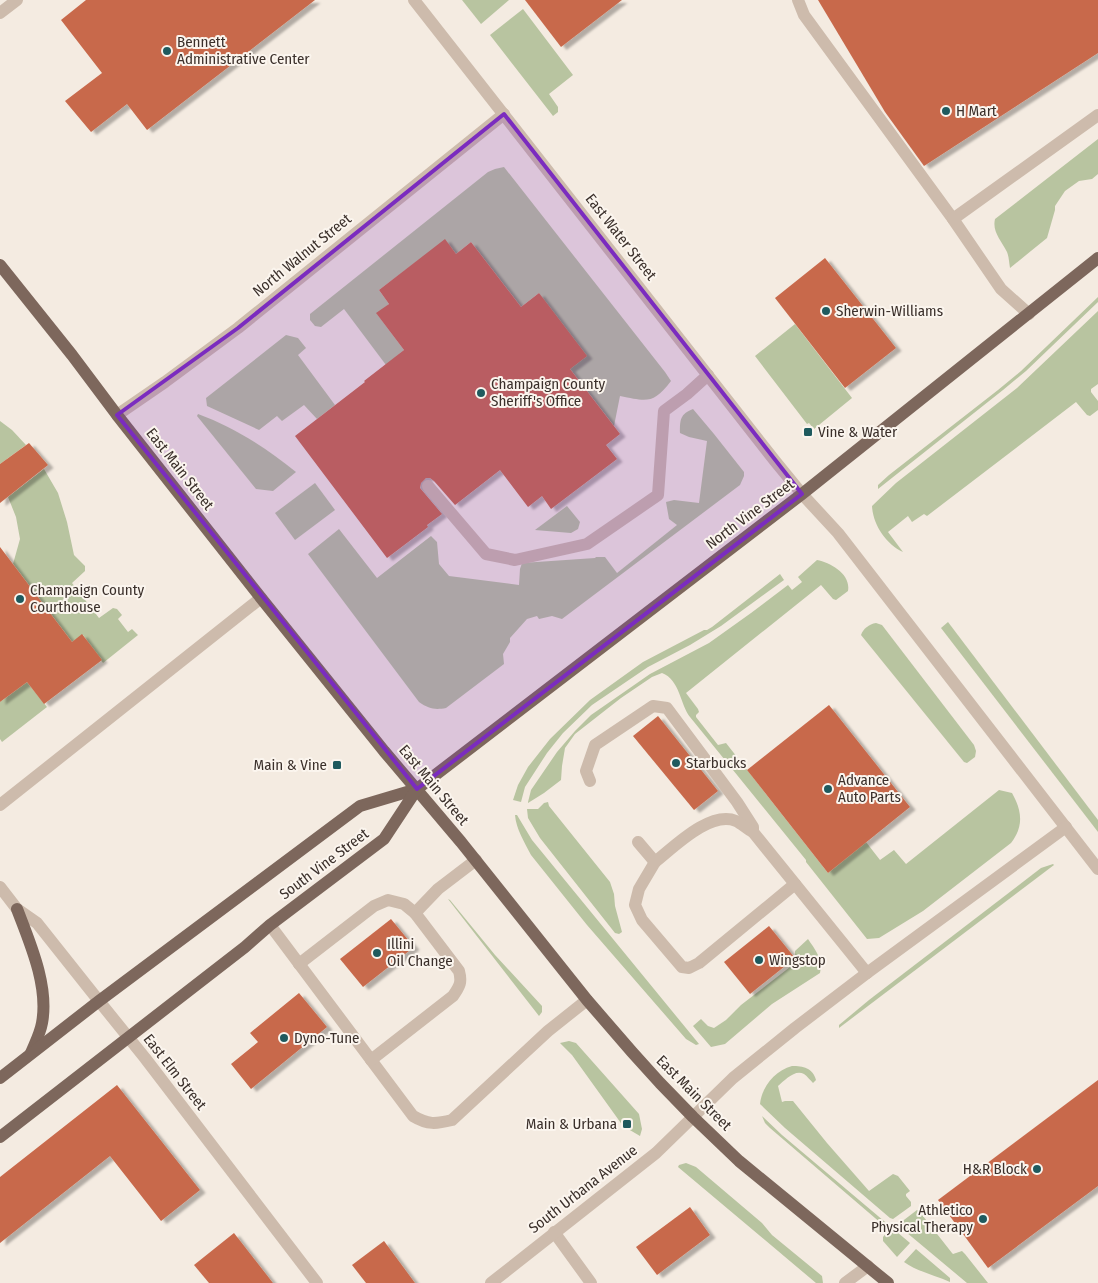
<svg xmlns="http://www.w3.org/2000/svg" width="1098" height="1283" viewBox="0 0 1098 1283" font-family="'Fira Sans Condensed',sans-serif">
<style>
.green{fill:#b8c4a0}
.building{fill:#c8694b;filter:url(#shadow)}
.lines{fill:none;stroke-linecap:round;stroke-linejoin:round}
.minor{stroke:#cdbbac;stroke-width:12}
.major{stroke:#7d675c;stroke-width:12}
.marked{fill:#7b2cbf;fill-opacity:0.2;stroke:#7b2cbf;stroke-width:4;stroke-linejoin:round}
.poi-dot{fill:#1f5a5e;stroke:#fbf5ee;stroke-width:2}
.labels{text-anchor:middle;stroke-width:4;stroke-linejoin:round;paint-order:stroke}
.poi-label{font-size:15px;fill:#3b302b;stroke:#fbf5ee;text-anchor:start}
.street-label{font-size:15px;fill:#3b302b;stroke:#fbf5ee}
</style>
<defs>
<filter id="shadow"><feDropShadow dx="5.5" dy="3" stdDeviation="1" flood-color="#0004"/></filter>
</defs>
<rect width="100%" height="100%" fill="#f4ebe1"/>
<g class="green">
<path d="M 462,0 L 509,0 L 481,24 Z"/>
<path d="M 523,9 L 573,75 L 549,94 L 558,107 L 558,112 L 553,116 L 490,35 Z"/>
<path d="M 1098,139 L 1098,174 L 1092,179 L 1079,181 L 1065,191 L 1055,206 L 1055,210 L 1047,238 L 1010,268 C 1009,262 1009,257 1007,252 C 1001,240 992,232 995,219 Z"/>
<path d="M 504,167 L 665,372 L 671,381 C 653,405 646,401 620,396 L 614,426 L 570,369 L 539,293 L 521,307 L 471,242 L 456,254 L 445,240 L 379,290 L 389,304 L 377,314 L 404,350 L 386,365 L 344,309 L 321,327 L 315,326 L 310,320 L 310,314 L 488,172 L 495,169 Z"/>
<path d="M 1098,297 L 1098,302 L 1026,371 L 1003,390 L 878,489 L 878,485 L 889,475 L 998,390 L 1021,371 Z"/>
<path d="M 1098,311 L 1098,384 L 1091,389 L 1091,392 L 1098,401 L 1098,410 L 1090,416 L 1087,415 L 1076,402 L 927,516 L 924,514 L 912,522 L 908,516 L 888,532 L 903,552 C 886,544 873,525 872,506 L 896,483 L 1017,388 Z"/>
<path d="M 795,324 L 852,398 L 814,429 L 809,423 L 807,424 L 755,356 Z"/>
<path d="M 286,335 L 298,338 L 306,348 L 298,355 L 335,405 L 317,419 L 304,405 L 282,421 L 277,416 L 259,430 L 207,406 L 206,398 Z"/>
<path d="M 693,409 L 714,434 L 744,472 L 744,476 L 740,485 L 562,619 L 552,616 L 539,619 L 537,616 L 527,619 L 510,638 L 510,642 L 503,654 L 504,664 L 446,708 C 435,710 429,709 419,702 L 308,554 L 339,529 L 377,578 L 431,536 L 437,542 L 439,564 L 449,576 L 519,585 L 520,569 L 522,563 L 595,558 L 596,557 L 605,557 L 617,573 L 677,525 L 669,519 L 666,502 L 674,500 L 699,503 L 707,441 L 689,437 L 680,433 C 680,420 680,414 693,409 Z"/>
<path d="M 198,414 C 234,427 266,448 296,472 L 273,491 L 256,489 L 197,416 Z"/>
<path d="M 0,421 L 12,430 L 26,445 L 0,464 Z"/>
<path d="M 44,469 L 58,493 L 67,522 L 74,555 L 85,566 L 85,571 L 72,583 L 99,618 L 113,608 L 117,609 L 122,615 L 118,619 L 128,632 L 132,629 L 138,635 L 103,663 L 83,635 L 72,642 L 13,564 L 20,539 L 16,517 L 8,497 Z"/>
<path d="M 315,483 L 335,510 L 295,540 L 275,513 Z"/>
<path d="M 567,506 L 580,522 L 578,529 L 571,533 L 535,530 Z"/>
<path d="M 817,560 C 831,563 851,574 848,591 L 836,600 L 833,599 L 821,585 L 686,693 L 698,709 L 699,712 L 696,715 L 696,717 L 718,745 L 726,743 L 828,873 L 866,842 L 880,860 L 894,850 L 906,864 L 999,790 L 1012,793 C 1022,811 1024,826 1011,843 L 923,911 L 879,938 L 867,939 L 806,862 L 806,860 L 690,717 C 680,704 680,680 662,673 L 652,677 L 621,698 L 575,734 L 565,748 L 562,766 L 561,780 L 544,793 L 528,803 L 528,802 L 531,790 L 557,752 L 575,731 L 591,715 L 650,674 L 709,643 L 751,613 L 788,585 L 792,590 L 802,582 L 798,577 Z"/>
<path d="M 780,574 L 784,580 L 721,626 L 690,645 L 648,667 L 592,705 L 563,733 L 547,753 L 525,787 L 521,802 L 513,800 L 518,785 L 528,767 L 550,739 L 590,700 L 643,662 L 704,630 L 707,630 L 712,627 Z"/>
<path d="M 948,622 L 1098,820 L 1098,832 L 941,628 Z"/>
<path d="M 876,623 L 882,625 L 974,745 L 976,751 L 975,757 L 967,763 L 964,762 L 861,635 C 863,629 869,624 876,623 Z"/>
<path d="M 27,682 L 47,707 L 2,742 L 0,739 L 0,702 Z"/>
<path d="M 548,802 L 549,806 L 610,882 L 614,894 L 615,906 L 622,932 L 619,934 L 615,933 L 540,838 L 528,818 L 527,809 L 538,809 L 544,803 Z"/>
<path d="M 515,815 L 517,815 L 532,840 L 699,1044 L 696,1045 L 686,1039 L 587,925 L 531,855 C 525,843 516,829 515,815 Z"/>
<path d="M 1053,864 L 1054,865 L 839,1028 L 839,1025 L 869,1000 L 1041,868 Z"/>
<path d="M 448,899 L 450,900 L 495,955 L 542,1006 L 542,1012 L 539,1016 Z"/>
<path d="M 808,939 C 816,951 823,959 820,973 L 772,1004 L 725,1044 L 711,1047 L 693,1026 L 701,1019 L 708,1026 L 714,1028 L 726,1020 L 741,1005 L 799,960 L 795,955 L 795,951 Z"/>
<path d="M 569,1041 L 576,1043 L 639,1114 L 642,1129 L 640,1136 L 623,1126 L 572,1055 L 560,1043 Z"/>
<path d="M 792,1066 C 803,1066 813,1068 816,1080 L 813,1083 C 810,1080 807,1076 804,1074 C 795,1069 785,1080 778,1086 L 782,1102 L 785,1101 L 793,1101 L 827,1143 L 869,1191 L 893,1174 L 898,1176 L 910,1191 L 906,1194 L 906,1196 L 911,1202 L 911,1206 L 893,1219 L 890,1218 L 785,1128 L 760,1104 C 762,1086 775,1071 792,1066 Z"/>
<path d="M 762,1116 L 782,1135 L 910,1243 L 897,1257 L 883,1241 L 883,1237 L 889,1230 L 770,1128 L 765,1123 Z"/>
<path d="M 686,1163 L 696,1167 L 762,1223 L 772,1235 L 822,1276 L 823,1283 L 816,1283 L 678,1167 L 679,1165 Z"/>
<path d="M 917,1210 L 919,1211 L 952,1253 L 953,1254 L 962,1251 L 965,1254 L 988,1283 L 967,1283 L 900,1227 L 900,1223 Z"/>
<path d="M 916,1249 L 950,1278 L 950,1282 C 935,1275 918,1272 904,1262 Z"/>
</g>
<g class="building">
<path d="M 86,0 L 315,0 L 147,130 L 127,104 L 91,132 L 65,101 L 102,73 L 61,20 Z"/>
<path d="M 525,0 L 622,0 L 561,47 Z"/>
<path d="M 818,0 L 1098,0 L 1098,53 L 924,166 L 885,112 Z"/>
<path d="M 445,239 L 456,254 L 471,242 L 521,307 L 539,293 L 587,356 L 570,369 L 620,434 L 606,445 L 617,459 L 551,509 L 542,496 L 528,507 L 500,470 L 455,505 L 434,481 L 430,478 L 426,478 L 421,483 L 420,488 L 442,514 L 427,525 L 428,527 L 387,558 L 295,436 L 365,382 L 364,381 L 404,350 L 376,313 L 389,304 L 379,290 Z"/>
<path d="M 825,258 L 896,348 L 845,388 L 775,298 Z"/>
<path d="M 29,443 L 48,465 L 0,503 L 0,464 Z"/>
<path d="M 0,547 L 72,642 L 82,634 L 102,660 L 44,704 L 27,682 L 0,702 Z"/>
<path d="M 829,705 L 910,807 L 828,873 L 747,770 Z"/>
<path d="M 658,716 L 718,791 L 694,810 L 633,736 Z"/>
<path d="M 391,919 L 414,947 L 363,987 L 340,959 Z"/>
<path d="M 769,926 L 795,958 L 750,994 L 724,962 Z"/>
<path d="M 299,993 L 327,1027 L 251,1089 L 231,1064 L 258,1042 L 250,1033 Z"/>
<path d="M 1098,1080 L 1098,1186 L 988,1268 L 938,1200 Z"/>
<path d="M 117,1085 L 200,1190 L 161,1221 L 110,1156 L 0,1243 L 0,1177 Z"/>
<path d="M 690,1207 L 710,1235 L 657,1275 L 636,1247 Z"/>
<path d="M 234,1233 L 273,1283 L 209,1283 L 194,1265 Z"/>
<path d="M 384,1241 L 415,1283 L 366,1283 L 352,1265 Z"/>
</g>
<g class="lines">
<g class="minor">
<path d="M 414,0 L 775,461 L 802,494 L 838,533 L 1098,869"/>
<path d="M 798,0 L 804,15 L 953,219 L 1001,289 L 1029,314"/>
<path d="M 0,13 L 17,0"/>
<path d="M 953,219 L 1098,115"/>
<path d="M 117,415 L 165,382 L 238,328 L 504,114"/>
<path d="M 428,486 L 486,554 L 515,560 L 587,544 L 658,495 L 664,411 L 687,394 L 708,375"/>
<path d="M 590,781 L 586,771 L 595,745 L 653,706 L 667,708 L 737,802 L 753,827 L 753,832"/>
<path d="M 0,805 L 261,598"/>
<path d="M 638,842 L 655,862 C 673,848 710,810 736,821 C 742,824 747,829 753,832 L 867,973"/>
<path d="M 655,862 L 639,889 L 635,905 L 642,920 L 682,967 L 689,968 L 699,963 L 795,884"/>
<path d="M 0,887 L 17,909 L 37,923 L 99,1001 L 145,1058 L 317,1283"/>
<path d="M 270,925 L 413,1116 C 428,1125 436,1124 452,1120 L 548,1031 L 587,1000"/>
<path d="M 299,964 L 374,906 L 388,900 L 404,904 L 415,913 L 438,889 L 476,860"/>
<path d="M 371,1060 L 453,996 C 460,986 462,982 459,971 L 415,913"/>
<path d="M 554,1232 L 591,1283"/>
<path d="M 491,1283 L 656,1153 L 733,1078 L 795,1028 L 867,973 L 1066,827"/>
<path d="M 845,1283 L 868,1266"/>
</g>
<g class="major">
<path d="M 0,265 L 72,355 L 117,415 L 261,598 L 384,751 L 461,842 L 587,1000 L 632,1052 L 660,1083 L 693,1117 L 739,1161 L 888,1283"/>
<path d="M 17,909 C 30,943 49,986 42,1023 C 40,1034 35,1043 31,1053"/>
<path d="M 0,1078 L 99,1001 L 360,806 L 417,789"/>
<path d="M 0,1137 L 245,947 L 270,925 L 384,839 L 417,789 L 802,494 L 1098,258"/>
</g>
</g>
<path class="marked" d="M 504,114 L 802,494 L 417,789 L 117,415 L 238,328 Z"/>
<g class="poi-dot">
<circle cx="167" cy="51" r="5"/>
<circle cx="946" cy="111" r="5"/>
<circle cx="826" cy="311" r="5"/>
<circle cx="481" cy="393" r="5"/>
<rect x="803" y="427" width="10" height="10" rx="2.5"/>
<circle cx="20" cy="599" r="5"/>
<circle cx="676" cy="763" r="5"/>
<rect x="332" y="760" width="10" height="10" rx="2.5"/>
<circle cx="828" cy="789" r="5"/>
<circle cx="377" cy="953" r="5"/>
<circle cx="759" cy="960" r="5"/>
<circle cx="284" cy="1038" r="5"/>
<rect x="622" y="1119" width="10" height="10" rx="2.5"/>
<circle cx="1037" cy="1169" r="5"/>
<circle cx="983" cy="1219" r="5"/>
</g>
<g class="labels">
<g class="poi-label">
<text x="177" y="47">Bennett<tspan x="177" dy="17">Administrative Center</tspan></text>
<text x="956" y="116">H Mart</text>
<text x="836" y="316">Sherwin-Williams</text>
<text x="491" y="389">Champaign County<tspan x="491" dy="17">Sheriff's Office</tspan></text>
<text x="818" y="437">Vine &amp; Water</text>
<text x="30" y="595">Champaign County<tspan x="30" dy="17">Courthouse</tspan></text>
<text x="686" y="768">Starbucks</text>
<text x="327" y="770" text-anchor="end">Main &amp; Vine</text>
<text x="838" y="785">Advance<tspan x="838" dy="17">Auto Parts</tspan></text>
<text x="387" y="949">Illini<tspan x="387" dy="17">Oil Change</tspan></text>
<text x="769" y="965">Wingstop</text>
<text x="294" y="1043">Dyno-Tune</text>
<text x="617" y="1129" text-anchor="end">Main &amp; Urbana</text>
<text x="1027" y="1174" text-anchor="end">H&amp;R Block</text>
<text x="973" y="1215" text-anchor="end">Athletico<tspan x="973" dy="17">Physical Therapy</tspan></text>
</g>
<g class="street-label">
<text transform="translate(621 237) rotate(52)" y="5">East Water Street</text>
<text transform="translate(302 255) rotate(-39)" y="5">North Walnut Street</text>
<text transform="translate(180 469) rotate(52)" y="5">East Main Street</text>
<text transform="translate(750 514) rotate(-37)" y="5">North Vine Street</text>
<text transform="translate(434 785) rotate(50)" y="5">East Main Street</text>
<text transform="translate(324 864) rotate(-37)" y="5">South Vine Street</text>
<text transform="translate(175 1072) rotate(52)" y="5">East Elm Street</text>
<text transform="translate(694 1093) rotate(45)" y="5">East Main Street</text>
<text transform="translate(583 1189) rotate(-38)" y="5">South Urbana Avenue</text>
</g>
</g>
</svg>
